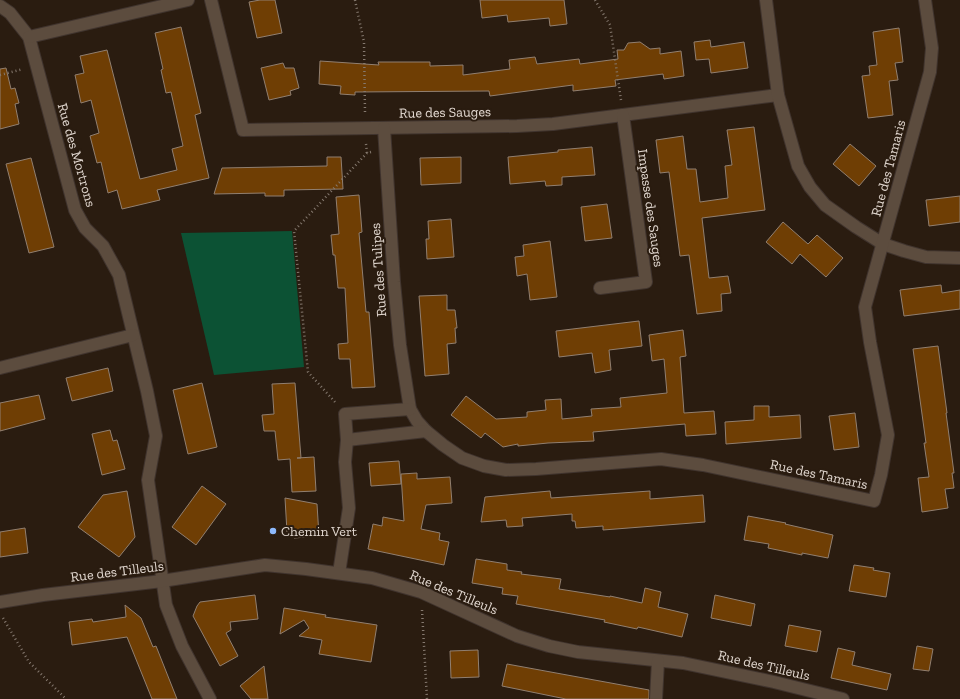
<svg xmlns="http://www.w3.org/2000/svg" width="960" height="699" viewBox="0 0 960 699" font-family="'Zilla Slab',serif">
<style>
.green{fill:#0c5234}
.building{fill:#6f3e04;stroke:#917f70}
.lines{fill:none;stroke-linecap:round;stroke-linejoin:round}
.street-casing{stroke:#40342e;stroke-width:14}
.path{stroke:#85796f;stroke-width:2.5;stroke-dasharray:1 3;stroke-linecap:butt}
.street{stroke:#5c4c3e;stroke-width:12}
.poi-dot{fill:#8db9fc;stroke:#2a1c10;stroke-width:1.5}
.labels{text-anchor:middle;stroke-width:4;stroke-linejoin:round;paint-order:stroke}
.street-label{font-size:14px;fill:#e2d8d0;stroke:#2a1c10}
.poi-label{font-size:14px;fill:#e2d8d0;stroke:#2a1c10;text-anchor:start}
</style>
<rect width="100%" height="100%" fill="#2a1c10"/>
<path class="green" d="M 292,231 L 304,367 L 214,375 L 181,233 Z"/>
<g class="building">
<path d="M 260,0 L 275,0 L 282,33 L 257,38 L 249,2 Z"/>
<path d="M 480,0 L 564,0 L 567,24 L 550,26 L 549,18 L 508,22 L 507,15 L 482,18 Z"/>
<path d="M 181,27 L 201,113 L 195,115 L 209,178 L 157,190 L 160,200 L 122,209 L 117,190 L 108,193 L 101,162 L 97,163 L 90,136 L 99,133 L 91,100 L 81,103 L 75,75 L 84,73 L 80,56 L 107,50 L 140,179 L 177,170 L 172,149 L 183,146 L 171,92 L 166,93 L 161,70 L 163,69 L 155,33 Z"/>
<path d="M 899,28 L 903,62 L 895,63 L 898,80 L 889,81 L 893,115 L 868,118 L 862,76 L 870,75 L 869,66 L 877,65 L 873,32 Z"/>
<path d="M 710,40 L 711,47 L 744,42 L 748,68 L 711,73 L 709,59 L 696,60 L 694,42 Z"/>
<path d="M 640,42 L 650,49 L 660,48 L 660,54 L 681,51 L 684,76 L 664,79 L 663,74 L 615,80 L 616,86 L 573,91 L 573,85 L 490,96 L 489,91 L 355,92 L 355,95 L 340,94 L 341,86 L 319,84 L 320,61 L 379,65 L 378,62 L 430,62 L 430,66 L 463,65 L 463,75 L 510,69 L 509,60 L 535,57 L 537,64 L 579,59 L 580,64 L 618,59 L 617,50 L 624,50 L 628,43 Z"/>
<path d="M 283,63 L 285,68 L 294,68 L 299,88 L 290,91 L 291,95 L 269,100 L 261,68 Z"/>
<path d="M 6,68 L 11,89 L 15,88 L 19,103 L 15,104 L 19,124 L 0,129 L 0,69 Z"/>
<path d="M 754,127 L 765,210 L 702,218 L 709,278 L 728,276 L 731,293 L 721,294 L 722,311 L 697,314 L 689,255 L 680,256 L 669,172 L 660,173 L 656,140 L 683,136 L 687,169 L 696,169 L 700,202 L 728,198 L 725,166 L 732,165 L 727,130 Z"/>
<path d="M 850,144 L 876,166 L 859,186 L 833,164 Z"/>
<path d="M 592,147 L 595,175 L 562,177 L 562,185 L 546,186 L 545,181 L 510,184 L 508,157 L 558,152 L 558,150 Z"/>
<path d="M 327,157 L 341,157 L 343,189 L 284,190 L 284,196 L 265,196 L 265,193 L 214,194 L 222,168 L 327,166 Z"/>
<path d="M 461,157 L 461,183 L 421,185 L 420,158 Z"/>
<path d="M 31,158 L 54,247 L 29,253 L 6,164 Z"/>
<path d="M 359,195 L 362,232 L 359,233 L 366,312 L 369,312 L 375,387 L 352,388 L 350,359 L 339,359 L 338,344 L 348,343 L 345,288 L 338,288 L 335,255 L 333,255 L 331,235 L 339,234 L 336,197 Z"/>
<path d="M 960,196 L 960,222 L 929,226 L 926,200 Z"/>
<path d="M 607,204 L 612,238 L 585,241 L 581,207 Z"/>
<path d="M 451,219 L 454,257 L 427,259 L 426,239 L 429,239 L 428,221 Z"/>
<path d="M 783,222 L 808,244 L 817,235 L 843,258 L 826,277 L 800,254 L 792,264 L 766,242 Z"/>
<path d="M 550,241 L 557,297 L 530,300 L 527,274 L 517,276 L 515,257 L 524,256 L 523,245 Z"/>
<path d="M 941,285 L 942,293 L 960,290 L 960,309 L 904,316 L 900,290 Z"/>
<path d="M 447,295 L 447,310 L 455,310 L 457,328 L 455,328 L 456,343 L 447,344 L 449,374 L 425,376 L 419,296 Z"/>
<path d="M 639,321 L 642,346 L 609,350 L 611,370 L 595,373 L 592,353 L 559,357 L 556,331 Z"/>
<path d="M 683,330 L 686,356 L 680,357 L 684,413 L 714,411 L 716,434 L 686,436 L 685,424 L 593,432 L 594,441 L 548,443 L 518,446 L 518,444 L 503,447 L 485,433 L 481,438 L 451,415 L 466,396 L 496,419 L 527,417 L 527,412 L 546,410 L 545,400 L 561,399 L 562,419 L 592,416 L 591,409 L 621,407 L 620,398 L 667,393 L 664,359 L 652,361 L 649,335 Z"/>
<path d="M 938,346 L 947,413 L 946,413 L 954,473 L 952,473 L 954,488 L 945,489 L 948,508 L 922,512 L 918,478 L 929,477 L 924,443 L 926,443 L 913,349 Z"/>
<path d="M 108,368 L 113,391 L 72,401 L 66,378 Z"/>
<path d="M 202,383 L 217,447 L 188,454 L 173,390 Z"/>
<path d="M 295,383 L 301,458 L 297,458 L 314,457 L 316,491 L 292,492 L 290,459 L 278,460 L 275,431 L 264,431 L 262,415 L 274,414 L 272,384 Z"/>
<path d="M 39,395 L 45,419 L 0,431 L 0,403 Z"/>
<path d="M 754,406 L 769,406 L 769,417 L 800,415 L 801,438 L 726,444 L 725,422 L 754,420 Z"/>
<path d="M 855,413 L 859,447 L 834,450 L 829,416 Z"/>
<path d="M 110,430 L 113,441 L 117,440 L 125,469 L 102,475 L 92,434 Z"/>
<path d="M 399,461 L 401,484 L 371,486 L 369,463 Z"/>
<path d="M 417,473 L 417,479 L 450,477 L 452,503 L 426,505 L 421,529 L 440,533 L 439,540 L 449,542 L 444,565 L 368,549 L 373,524 L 382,526 L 383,517 L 404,521 L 401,474 Z"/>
<path d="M 202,486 L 226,504 L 196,545 L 172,527 Z"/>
<path d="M 127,491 L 135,537 L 119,557 L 78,527 L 103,495 Z"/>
<path d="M 550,491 L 551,498 L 650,491 L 650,499 L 703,495 L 705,522 L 603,530 L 603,526 L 576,528 L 575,521 L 572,521 L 572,514 L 522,518 L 523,526 L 507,527 L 506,520 L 481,522 L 485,497 Z"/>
<path d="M 285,498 L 317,504 L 319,536 L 294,538 L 293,530 L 287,532 Z"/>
<path d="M 748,516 L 786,523 L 785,524 L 833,535 L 828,558 L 802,553 L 802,555 L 768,548 L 769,544 L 744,540 Z"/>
<path d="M 25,528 L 28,553 L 0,557 L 0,532 Z"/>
<path d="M 476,559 L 507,564 L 507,570 L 522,572 L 521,574 L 561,579 L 559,589 L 610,597 L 610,596 L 642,603 L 645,588 L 661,592 L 658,607 L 688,614 L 682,637 L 638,627 L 637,629 L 604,622 L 605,620 L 516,604 L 518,596 L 502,594 L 503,588 L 472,583 Z"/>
<path d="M 854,565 L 874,568 L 873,570 L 890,573 L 886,597 L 849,591 Z"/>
<path d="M 255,595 L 258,619 L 230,622 L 231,630 L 226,633 L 238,656 L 220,666 L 193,616 L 197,606 L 200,602 Z"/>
<path d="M 715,595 L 755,604 L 751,626 L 711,618 Z"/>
<path d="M 125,605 L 141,618 L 153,647 L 156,646 L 177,699 L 152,699 L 127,637 L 72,645 L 69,622 L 92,619 L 93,622 L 126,617 Z"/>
<path d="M 284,608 L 326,615 L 325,617 L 377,625 L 371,662 L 319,654 L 322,640 L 299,636 L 309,628 L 304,620 L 280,634 Z"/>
<path d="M 789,625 L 821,631 L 817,652 L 785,646 Z"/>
<path d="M 917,646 L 933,649 L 929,671 L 913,669 Z"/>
<path d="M 838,648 L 855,652 L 852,665 L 891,674 L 887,690 L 831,678 Z"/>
<path d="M 478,650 L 479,677 L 451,678 L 450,651 Z"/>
<path d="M 507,664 L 649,690 L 649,699 L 566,699 L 502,686 Z"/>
<path d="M 264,666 L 268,699 L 251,699 L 240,686 Z"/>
</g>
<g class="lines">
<g class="street-casing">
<g id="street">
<path d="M 211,0 L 243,130 L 517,126 L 553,124 L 778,95"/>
<path d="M 766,0 L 778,95 L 798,166 L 810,187 L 825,205 L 856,227 L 883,244 L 904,251 L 926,257 L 960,258"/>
<path d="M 0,6 L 10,13 L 29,37 L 75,210 L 85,228 L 103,246 L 119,275 L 147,391 L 156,436 L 148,480 L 166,605 L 182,646 L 210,699"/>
<path d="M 29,37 L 188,0"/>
<path d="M 384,128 L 394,282 L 400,345 L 410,409 L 417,421 L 426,431 L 443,445 L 462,458 L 484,466 L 506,470 L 536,469 L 661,459 L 703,465 L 874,501 L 881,475 L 888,435 L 870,342 L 865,307 L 930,72 L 932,48 L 925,0"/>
<path d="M 600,288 L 646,282 L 623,115"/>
<path d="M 0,368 L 133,335"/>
<path d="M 347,440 L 426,431"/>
<path d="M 339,573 L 349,508 L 345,462 L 347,440 L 345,414 L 410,409"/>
<path d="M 0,602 L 43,595 L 162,581 L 265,565 L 306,569 L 372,578 L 421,592 L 517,636 L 549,646 L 578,652 L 683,663 L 774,682 L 843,699"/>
<path d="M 656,699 L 658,661"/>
</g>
</g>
<g class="path">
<path d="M 355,0 L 364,42 L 365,113"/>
<path d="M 595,0 L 610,25 L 621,100"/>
<path d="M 0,75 L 23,69"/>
<path d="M 366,144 L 367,153"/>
<path d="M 335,402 L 308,372 L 294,231 L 367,153 L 371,152"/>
<path d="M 422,610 L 427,699"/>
<path d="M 3,618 L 29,662 L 66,699"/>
</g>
<use href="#street" class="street"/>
</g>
<circle class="poi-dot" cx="273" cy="531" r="4"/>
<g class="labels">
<g class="street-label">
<text transform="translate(445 112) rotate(-1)" y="5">Rue des Sauges</text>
<text transform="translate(77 155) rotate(74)" y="5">Rue des Mortrons</text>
<text transform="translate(888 168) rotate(-75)" y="5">Rue des Tamaris</text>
<text transform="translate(651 208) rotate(82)" y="5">Impasse des Sauges</text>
<text transform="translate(378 270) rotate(-94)" y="5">Rue des Tulipes</text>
<text transform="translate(819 474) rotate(12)" y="5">Rue des Tamaris</text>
<text transform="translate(117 571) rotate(-7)" y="5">Rue des Tilleuls</text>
<text transform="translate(454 592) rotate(23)" y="5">Rue des Tilleuls</text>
<text transform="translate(764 665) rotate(13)" y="5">Rue des Tilleuls</text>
</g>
<g class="poi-label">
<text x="281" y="536">Chemin Vert</text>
</g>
</g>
</svg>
